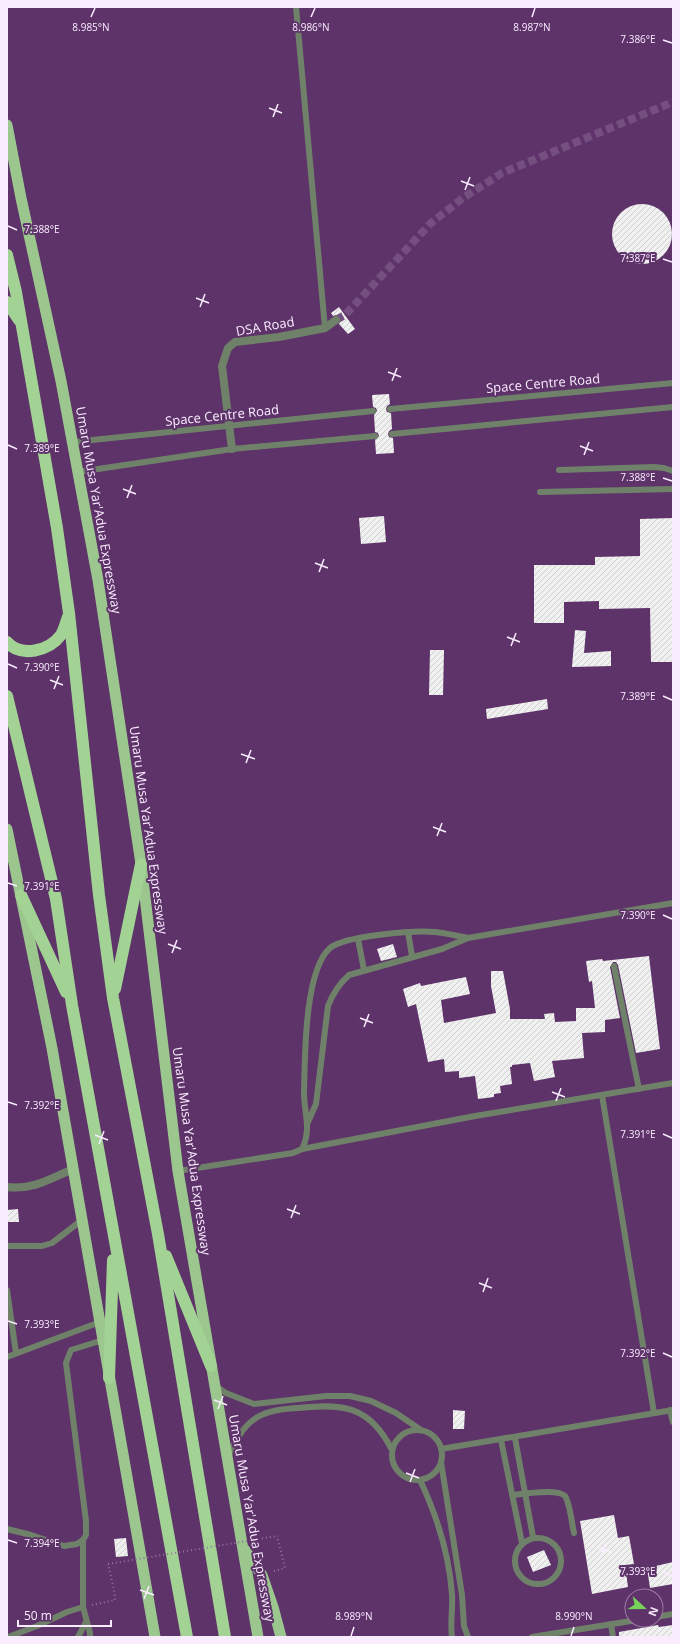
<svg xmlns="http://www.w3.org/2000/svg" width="680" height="1644" viewBox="0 0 680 1644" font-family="'Open Sans',sans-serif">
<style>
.building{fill:url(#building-hatch)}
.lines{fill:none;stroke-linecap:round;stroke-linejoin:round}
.minor-tunnel{stroke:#754f80;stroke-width:8;stroke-dasharray:8 4;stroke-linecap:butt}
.path{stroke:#94749e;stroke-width:2;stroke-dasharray:1 3;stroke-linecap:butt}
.service{stroke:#6f8269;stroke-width:6}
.minor{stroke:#6f8269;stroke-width:8}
.trunk{stroke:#9bc78e;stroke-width:11}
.motorway{stroke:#a2d294;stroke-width:12}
.path-bridge{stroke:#94749e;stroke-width:2;stroke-dasharray:1 3;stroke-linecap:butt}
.ticks{fill:none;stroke:#faecff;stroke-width:1.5}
.labels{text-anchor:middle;stroke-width:4;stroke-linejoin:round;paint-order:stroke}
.street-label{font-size:13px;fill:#faecff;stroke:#5d3369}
.ticks-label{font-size:10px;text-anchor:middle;fill:#faecff;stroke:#5d3369;stroke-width:4;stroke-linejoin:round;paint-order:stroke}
</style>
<defs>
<pattern id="building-hatch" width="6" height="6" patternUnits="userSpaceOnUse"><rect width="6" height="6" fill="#f0f0f0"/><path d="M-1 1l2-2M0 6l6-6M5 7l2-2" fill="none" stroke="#cfcecf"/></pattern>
</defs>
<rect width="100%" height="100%" fill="#5d3369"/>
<g class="building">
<circle cx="642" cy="234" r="30"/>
<path d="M 339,307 L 355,329 L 348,334 L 339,324 L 341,320 L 340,316 L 336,315 L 333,316 L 331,313 Z"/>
<path d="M 389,394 L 390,404 L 387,406 L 386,409 L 387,412 L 391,413 L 392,429 L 389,431 L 388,434 L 389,437 L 393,438 L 394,453 L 376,454 L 375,440 L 379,436 L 378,433 L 375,432 L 374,415 L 377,411 L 376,408 L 373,407 L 372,395 Z"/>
<path d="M 384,516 L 386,542 L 361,544 L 359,518 Z"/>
<path d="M 673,518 L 673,662 L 651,662 L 650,608 L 599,609 L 599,601 L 564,602 L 564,623 L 534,623 L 534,565 L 595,565 L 595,557 L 640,556 L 640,519 Z"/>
<path d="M 575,630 L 586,631 L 584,653 L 611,651 L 611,666 L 572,667 Z"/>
<path d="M 430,650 L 444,650 L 443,695 L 429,695 Z"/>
<path d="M 547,699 L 548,709 L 487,719 L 486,709 Z"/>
<path d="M 393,944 L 397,957 L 381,961 L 377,949 Z"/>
<path d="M 649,956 L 660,1049 L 636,1053 L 618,965 L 616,962 L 613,962 L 610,967 L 620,1018 L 605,1020 L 605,1032 L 582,1033 L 584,1058 L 552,1061 L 555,1077 L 534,1081 L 530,1063 L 512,1065 L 512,1067 L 510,1067 L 512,1084 L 500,1086 L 501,1093 L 494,1094 L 494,1097 L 478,1099 L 475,1076 L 459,1078 L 459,1071 L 445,1072 L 444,1059 L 428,1062 L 416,1004 L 408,1007 L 403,989 L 420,983 L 421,986 L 466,977 L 470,994 L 441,1000 L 444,1023 L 496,1013 L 491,986 L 491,971 L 503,971 L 510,1009 L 510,1019 L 545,1019 L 544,1014 L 554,1013 L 555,1022 L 576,1021 L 576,1008 L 595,1008 L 592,981 L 589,982 L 586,961 L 602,959 L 603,961 Z"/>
<path d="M 18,1209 L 19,1222 L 7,1222 L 7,1210 Z"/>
<path d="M 453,1410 L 465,1411 L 464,1429 L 453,1429 Z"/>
<path d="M 614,1515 L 618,1538 L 629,1536 L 634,1564 L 625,1565 L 628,1587 L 592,1594 L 580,1521 Z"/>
<path d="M 126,1538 L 128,1556 L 116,1557 L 114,1539 Z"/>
<path d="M 544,1550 L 551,1565 L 533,1572 L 527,1557 Z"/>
<path d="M 673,1562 L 673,1584 L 650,1588 L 647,1568 Z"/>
<path d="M 658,1625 L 659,1627 L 673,1625 L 673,1637 L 619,1637 L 619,1632 Z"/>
</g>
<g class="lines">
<path class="minor-tunnel" d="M 336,320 L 345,315 L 431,223 L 463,198 L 502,173 L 673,102"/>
<g class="path">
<path d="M 274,1571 L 285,1568 L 277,1536"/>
<path d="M 92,1605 L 115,1600 L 114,1590 L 108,1564"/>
</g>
<g class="service">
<path d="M 296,7 L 325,328"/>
<path d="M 390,409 L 673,383"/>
<path d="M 392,434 L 673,407"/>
<path d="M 73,442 L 373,411"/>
<path d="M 559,470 L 654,467 L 664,468 L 673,471"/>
<path d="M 78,472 L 232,449 L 375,436"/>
<path d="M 540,492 L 673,489"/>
<path d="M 408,932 L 412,956"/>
<path d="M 358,939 L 364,970"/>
<path d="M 614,966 L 639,1089"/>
<path d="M 602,1095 L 654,1413"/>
<path d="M 308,1122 L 316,1104 L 328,1006 C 333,993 339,984 349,975 L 442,949 L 468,938 L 673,903"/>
<path d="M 302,1149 L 475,1116 L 673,1083"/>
<path d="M 178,1171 L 293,1153 L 302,1149 C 312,1129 304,1113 304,1093 C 305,1059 304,971 330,948 C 344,936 415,930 435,932 C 446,933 457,936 468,938"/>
<path d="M 7,1246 L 42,1246 L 52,1243 L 82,1220"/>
<path d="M 7,1290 L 16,1353"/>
<path d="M 7,1357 L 100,1322"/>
<path d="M 214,1385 L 226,1393 L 254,1404 L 326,1396 L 350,1396 L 371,1401 L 396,1413 L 421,1430"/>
<path d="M 670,1410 L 673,1422"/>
<circle cx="417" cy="1455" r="25"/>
<path d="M 515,1438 L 533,1537"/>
<path d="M 501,1440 L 522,1543"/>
<path d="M 441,1449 L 673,1410"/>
<path d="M 228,1457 C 235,1442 242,1427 256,1418 C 268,1410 284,1409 298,1408 C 343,1403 370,1406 392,1450"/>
<path d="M 441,1462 L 462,1595 L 464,1626 L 468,1637"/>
<path d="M 420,1480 C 437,1516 449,1554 452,1594 C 453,1608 450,1623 452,1637"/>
<path d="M 512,1495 C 523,1494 558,1488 565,1496 C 570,1503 572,1525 574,1533"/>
<path d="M 7,1529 L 31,1535 L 64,1546 L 77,1544 L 83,1540 L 86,1535 L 86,1521 L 66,1363 L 71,1350 L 103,1340"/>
<circle cx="538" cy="1561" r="23"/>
<path d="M 83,1607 L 90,1633 L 90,1637"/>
<path d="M 656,1617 L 673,1614"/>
<path d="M 611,1624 L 613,1637"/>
<path d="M 8,1637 L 37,1626 L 67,1612 L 83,1607 L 83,1540"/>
<path d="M 78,1637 L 86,1622"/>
<path d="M 532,1637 L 637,1620"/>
</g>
<g class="minor">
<path d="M 232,449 L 222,366 L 228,348 L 235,342 L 279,337 L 325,328 L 336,320"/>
<path d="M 7,1187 C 33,1190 50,1179 73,1169"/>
</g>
<g class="trunk">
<path d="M 7,125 L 21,198 L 61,381 L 98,580 L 141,864 L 178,1171 L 258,1637"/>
<path d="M 7,829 L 52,1048 L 155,1637"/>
<path d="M 245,1550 L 262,1575 L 273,1607 L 281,1637"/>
</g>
<g class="motorway">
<path d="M 7,255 L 16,292 L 57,528 L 69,613 L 99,895 L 113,998 L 158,1234 L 225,1637"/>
<path d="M 7,302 L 19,320"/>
<path d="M 7,642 C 21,658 49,651 61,635 C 64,630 66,622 68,617"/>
<path d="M 7,696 L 56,899 L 72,1005 L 187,1637"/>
<path d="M 21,895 L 66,992"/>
<path d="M 115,989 L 141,864"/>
<path d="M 166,1256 L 211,1366"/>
<path d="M 109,1378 L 113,1260"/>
</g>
<path class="path-bridge" d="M 108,1564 L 277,1536"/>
</g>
<path class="ticks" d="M 91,17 L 95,8M 311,17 L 315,8M 532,17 L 535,8M 663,40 L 672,43M 269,108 L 282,113M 273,117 L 278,104M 461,181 L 474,186M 465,190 L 470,177M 8,226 L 17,230M 663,259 L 672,262M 196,298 L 209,303M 200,307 L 205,294M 388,372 L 401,377M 392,381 L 397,368M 8,445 L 17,449M 580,446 L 593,451M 584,455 L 589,442M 663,478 L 672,481M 123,489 L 136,494M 127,498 L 132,485M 315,563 L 328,568M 319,572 L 324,559M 507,637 L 520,642M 511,646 L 516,633M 8,664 L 17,668M 50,680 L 63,685M 54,689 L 59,676M 663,696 L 672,700M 241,754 L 255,759M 246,763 L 251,750M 433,827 L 446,832M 437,836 L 442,823M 8,883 L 17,886M 663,915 L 672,919M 168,944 L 181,949M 172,953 L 177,940M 360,1018 L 373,1023M 364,1027 L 369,1014M 552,1092 L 565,1097M 556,1101 L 561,1088M 8,1102 L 17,1105M 663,1134 L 672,1138M 95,1135 L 108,1140M 99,1144 L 104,1131M 287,1209 L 300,1214M 291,1218 L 296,1205M 479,1283 L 492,1288M 483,1292 L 488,1278M 8,1321 L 17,1324M 663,1353 L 672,1357M 214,1400 L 227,1405M 218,1409 L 223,1396M 406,1473 L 419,1478M 410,1482 L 415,1469M 8,1540 L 17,1543M 597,1547 L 611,1552M 601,1556 L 606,1543M 663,1572 L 672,1576M 140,1590 L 154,1595M 144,1599 L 149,1586M 351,1636 L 354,1627M 571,1636 L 574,1627"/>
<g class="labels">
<g class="street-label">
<text transform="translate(265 326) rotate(-10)" y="5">DSA Road</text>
<text transform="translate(543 383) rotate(-5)" y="5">Space Centre Road</text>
<text transform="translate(222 415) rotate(-6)" y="5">Space Centre Road</text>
<text transform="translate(99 510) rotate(80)" y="5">Umaru Musa Yar'Adua Expressway</text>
<text transform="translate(149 830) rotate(82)" y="5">Umaru Musa Yar'Adua Expressway</text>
<text transform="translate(192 1151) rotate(82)" y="5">Umaru Musa Yar'Adua Expressway</text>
<text transform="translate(252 1518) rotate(80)" y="5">Umaru Musa Yar'Adua Expressway</text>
</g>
</g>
<g class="ticks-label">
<text x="91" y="31">8.985°N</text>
<text x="311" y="31">8.986°N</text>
<text x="532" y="31">8.987°N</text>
<text x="638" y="43">7.386°E</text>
<text x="42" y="233">7.388°E</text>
<text x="638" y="262">7.387°E</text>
<text x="42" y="452">7.389°E</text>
<text x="638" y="481">7.388°E</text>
<text x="42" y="671">7.390°E</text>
<text x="638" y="700">7.389°E</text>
<text x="42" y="890">7.391°E</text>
<text x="638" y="919">7.390°E</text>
<text x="42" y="1109">7.392°E</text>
<text x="638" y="1138">7.391°E</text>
<text x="42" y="1328">7.393°E</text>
<text x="638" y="1357">7.392°E</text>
<text x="42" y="1547">7.394°E</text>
<text x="638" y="1575">7.393°E</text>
<text x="354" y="1620">8.989°N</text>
<text x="574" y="1620">8.990°N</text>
</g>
<rect width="680" height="1644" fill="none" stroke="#faecff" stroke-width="16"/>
<g transform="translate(644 1608) rotate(111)"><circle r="19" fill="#5d3369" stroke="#9c7da5"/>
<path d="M0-3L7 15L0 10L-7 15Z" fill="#77d259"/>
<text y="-6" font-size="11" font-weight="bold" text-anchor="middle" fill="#faecff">N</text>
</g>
<path d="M18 1620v6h93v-6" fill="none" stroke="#faecff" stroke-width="2"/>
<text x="24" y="1620" font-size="12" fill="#faecff" stroke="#5d3369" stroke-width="3" paint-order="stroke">50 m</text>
</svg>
